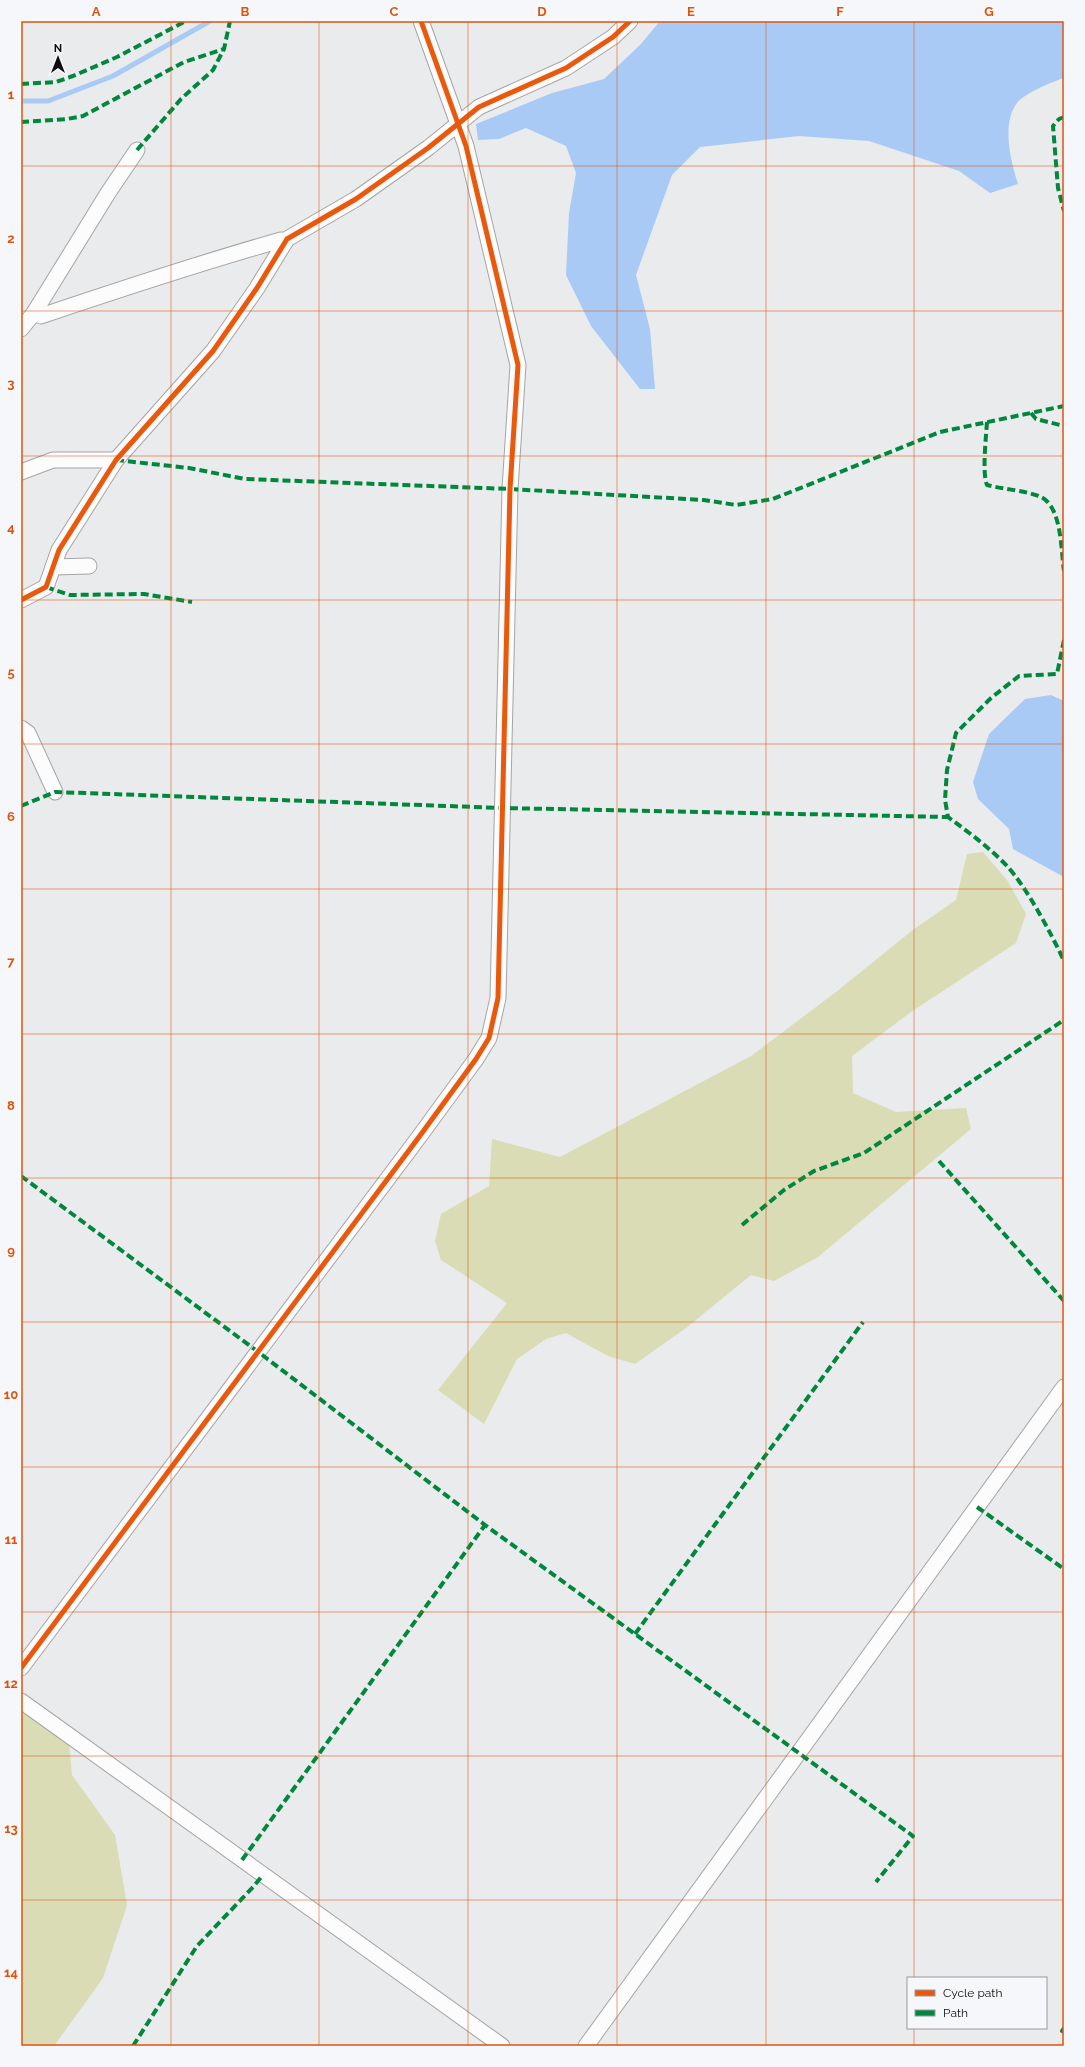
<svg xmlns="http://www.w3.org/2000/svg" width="1085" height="2067" viewBox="0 0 1085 2067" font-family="Raleway,sans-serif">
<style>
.green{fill:#dadcb6}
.water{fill:#aacaf6}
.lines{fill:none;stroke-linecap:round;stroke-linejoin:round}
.stream{stroke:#aacaf6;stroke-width:5}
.minor-casing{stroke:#a4a5a6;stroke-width:17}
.minor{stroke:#fcfcfc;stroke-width:15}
.quiet{stroke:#00873e;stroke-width:4;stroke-dasharray:8 4;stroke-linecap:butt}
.cycleway-casing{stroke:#f6f7fb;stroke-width:8}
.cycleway{stroke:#e8590c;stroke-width:5}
.grid{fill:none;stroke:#dd550c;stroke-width:1;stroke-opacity:0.55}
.neatline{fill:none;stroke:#dd550c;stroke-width:1.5}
.grid-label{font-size:13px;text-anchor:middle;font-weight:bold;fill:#dd550c}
</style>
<rect width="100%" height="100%" fill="#eaebec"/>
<g class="green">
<path d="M 983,852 L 1007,880 L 1026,914 L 1016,943 L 911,1012 L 852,1056 L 853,1093 L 896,1112 L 966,1108 L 971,1129 L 818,1257 L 774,1281 L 751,1275 L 686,1328 L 635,1364 L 608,1356 L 566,1333 L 546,1339 L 517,1359 L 484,1424 L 438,1390 L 507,1303 L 441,1260 L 435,1241 L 441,1214 L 489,1186 L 492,1139 L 560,1157 L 751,1056 L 836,992 L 914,929 L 956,900 L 967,854 Z"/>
<path d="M 21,1711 L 69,1743 L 72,1775 L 115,1835 L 127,1905 L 103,1978 L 54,2046 L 21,2046 Z"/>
</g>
<g class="water">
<path d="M 660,21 L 1064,21 L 1064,78 C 1052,82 1025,93 1017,103 C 1001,124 1011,162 1018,184 L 990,193 L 959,171 L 869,141 L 799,136 L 700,147 L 672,175 L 636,275 L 650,329 L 655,389 L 640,389 L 591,326 L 566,275 L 569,213 L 576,173 L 566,146 L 526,128 L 499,139 L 478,140 L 476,124 L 552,93 L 604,79 L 641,44 Z"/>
<path d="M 1051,695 L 1064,701 L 1064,877 L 1013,849 L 1009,829 L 978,799 L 973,782 L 989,734 L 1025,699 Z"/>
</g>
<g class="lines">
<path class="stream" d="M 21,101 L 48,101 L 113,76 L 210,21"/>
<g class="minor-casing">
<g id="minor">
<path d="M 34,313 L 41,316 C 121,289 200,263 281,240 L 285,242"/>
<path d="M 21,329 L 34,313 L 108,193 L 137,150"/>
<path d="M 21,472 L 53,460 L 116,460"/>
<path d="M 53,567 L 89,566"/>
<path d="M 21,600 L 46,587 L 59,550 L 116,460 L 213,351 L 257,288 L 287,239 L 356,199 L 428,148 L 479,107 L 566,68 L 613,37 L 630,21"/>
<path d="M 21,728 L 28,733 L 55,792"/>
<path d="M 21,1668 L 419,1137 L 476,1059 L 489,1038 L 498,998 L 510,489 L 518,365 L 466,146 L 421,21"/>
<path d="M 21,1701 L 502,2046"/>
<path d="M 586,2046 L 1064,1387"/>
</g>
</g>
<use href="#minor" class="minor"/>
<g class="quiet">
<path d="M 21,84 L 56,82 L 73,76 L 117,57 L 186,21"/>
<path d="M 1064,117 L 1059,119 L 1053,126 L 1058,188 L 1064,211"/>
<path d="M 21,122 L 67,119 L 83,116 L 184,62 L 224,49"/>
<path d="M 137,150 L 181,99 L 213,70 L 224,49 L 230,21"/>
<path d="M 1031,413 L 1036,419 L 1064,426"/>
<path d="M 987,422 C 986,437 982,474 987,485 C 1002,489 1028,491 1041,497 C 1062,507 1061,551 1064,571"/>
<path d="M 116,460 L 189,468 L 245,479 L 510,489 L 704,500 L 736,505 L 773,499 L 940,432 L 1064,406"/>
<path d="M 46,587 L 70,595 L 144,594 L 192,602"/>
<path d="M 1064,640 L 1057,674 L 1019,676 L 991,698 L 956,733 L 947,770 L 945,800 L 948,817 C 968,832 989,847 1007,866 C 1027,888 1051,933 1064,961"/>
<path d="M 21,806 L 55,792 L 503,808 L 948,817"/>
<path d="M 939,1161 L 1064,1301"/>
<path d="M 21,1176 L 257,1351 L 485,1525 L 913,1836 L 876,1882"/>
<path d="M 742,1225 L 784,1190 L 814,1171 L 864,1153 L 1064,1020"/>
<path d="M 977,1507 L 1064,1569"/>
<path d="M 635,1634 L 863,1322"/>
<path d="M 242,1860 L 485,1525"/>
<path d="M 1064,2028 L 1062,2031 L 1064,2032"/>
<path d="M 133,2046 L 197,1946 L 253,1887 L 263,1875"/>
</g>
<g class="cycleway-casing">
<g id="cycleway">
<path d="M 21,600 L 46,587 L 59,550 L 116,460 L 213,351 L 257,288 L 287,239 L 356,199 L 428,148 L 479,107 L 566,68 L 613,37 L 630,21"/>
<path d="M 21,1668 L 419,1137 L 476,1059 L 489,1038 L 498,998 L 510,489 L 518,365 L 466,146 L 421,21"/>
</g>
</g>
<use href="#cycleway" class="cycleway"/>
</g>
<path class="grid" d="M 171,21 L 171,2046M 319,21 L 319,2046M 468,21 L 468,2046M 617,21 L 617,2046M 766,21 L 766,2046M 914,21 L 914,1978M 21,166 L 1064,166M 21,311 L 1064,311M 21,456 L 1064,456M 21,600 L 1064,600M 21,744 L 1064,744M 21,889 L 1064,889M 21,1034 L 1064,1034M 21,1178 L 1064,1178M 21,1322 L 1064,1322M 21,1467 L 1064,1467M 21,1612 L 1064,1612M 21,1756 L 1064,1756M 21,1900 L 1064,1900M 914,2028 L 914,2046"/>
<rect width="1085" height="2067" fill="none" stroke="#f6f7fb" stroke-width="44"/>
<rect x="907" y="1977" width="140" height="52" fill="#f6f7fb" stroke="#98999c"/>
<rect x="915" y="1990" width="20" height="6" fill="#e8590c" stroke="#98999c"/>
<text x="943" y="1997" font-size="12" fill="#0b0c0d">Cycle path</text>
<rect x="915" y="2010" width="20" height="6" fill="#00873e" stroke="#98999c"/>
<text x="943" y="2017" font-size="12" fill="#0b0c0d">Path</text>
<g transform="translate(58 58)" stroke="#f6f7fb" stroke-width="3" paint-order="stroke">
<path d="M0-3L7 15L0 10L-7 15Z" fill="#0b0c0d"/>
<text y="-6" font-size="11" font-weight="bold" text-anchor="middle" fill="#0b0c0d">N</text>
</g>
<rect x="22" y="22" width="1041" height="2023" class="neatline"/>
<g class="grid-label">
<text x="96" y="16">A</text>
<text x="245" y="16">B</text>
<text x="394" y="16">C</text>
<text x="542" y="16">D</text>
<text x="691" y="16">E</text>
<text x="840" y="16">F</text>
<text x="989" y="16">G</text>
<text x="11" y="99">1</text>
<text x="11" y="243">2</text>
<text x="11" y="388">3</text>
<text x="11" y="532">4</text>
<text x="11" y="677">5</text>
<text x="11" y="821">6</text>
<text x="11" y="966">7</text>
<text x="11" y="1110">8</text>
<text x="11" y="1255">9</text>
<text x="11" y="1399">10</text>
<text x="11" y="1544">11</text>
<text x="11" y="1688">12</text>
<text x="11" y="1833">13</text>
<text x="11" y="1977">14</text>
</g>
</svg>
